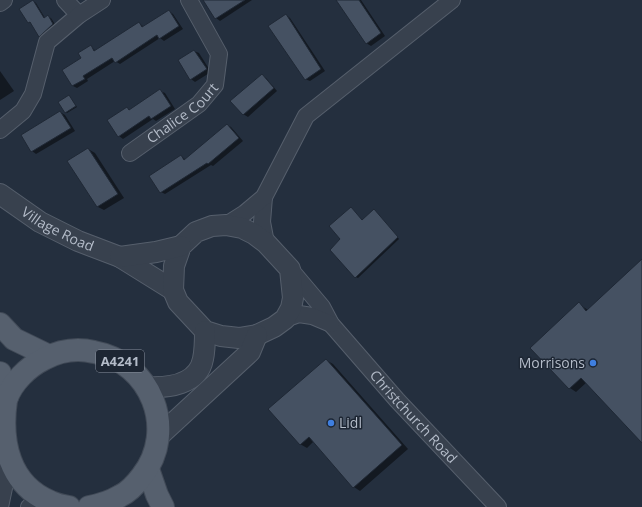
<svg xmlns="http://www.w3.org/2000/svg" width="642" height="507" viewBox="0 0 642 507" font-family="'Open Sans',sans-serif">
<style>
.shadow{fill:#0007}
.building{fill:#455162;stroke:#1f2835}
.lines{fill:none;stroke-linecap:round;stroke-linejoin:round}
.minor-casing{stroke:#565f6c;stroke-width:18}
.tertiary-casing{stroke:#565f6c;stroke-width:22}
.primary-casing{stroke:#414a57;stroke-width:24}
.minor{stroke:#38414e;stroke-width:16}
.tertiary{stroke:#38414e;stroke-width:20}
.primary{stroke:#56606e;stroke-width:22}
.shop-dot{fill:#3f7fe0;stroke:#1d2633;stroke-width:1.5}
.labels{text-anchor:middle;stroke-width:3;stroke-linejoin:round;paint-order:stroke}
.shield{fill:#1d2633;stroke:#878f9c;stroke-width:1}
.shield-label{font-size:13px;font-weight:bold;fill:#b4bcc9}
.street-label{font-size:14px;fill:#b4bcc9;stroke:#1d2633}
.poi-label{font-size:14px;fill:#b4bcc9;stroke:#1d2633;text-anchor:end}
</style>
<rect width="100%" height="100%" fill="#242f3e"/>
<g class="shadow">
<path d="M 210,0 L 252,0 L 220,21 L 216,18 L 206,3 Z"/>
<path d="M 337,0 L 361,0 L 385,36 L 371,46 L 366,43 Z"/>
<path d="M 33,1 L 36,3 L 45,18 L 48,17 L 51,18 L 56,26 L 43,38 L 40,37 L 32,24 L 29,22 Z"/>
<path d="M 169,11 L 173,14 L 183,29 L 164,41 L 160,38 L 120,64 L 115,61 L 87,79 L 88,81 L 77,88 L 73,86 L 64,71 L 82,58 L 91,47 L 96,51 L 139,23 L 144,27 Z"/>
<path d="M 286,15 L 290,18 L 325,71 L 310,81 L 305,79 Z"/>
<path d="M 194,51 L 199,53 L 211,72 L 195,82 L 191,79 L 179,61 Z"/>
<path d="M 0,71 L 14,91 L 0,100 Z"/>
<path d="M 262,76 L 266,78 L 277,91 L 248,117 L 243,114 Z"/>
<path d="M 160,91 L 165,93 L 175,109 L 156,121 L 153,119 L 123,139 L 119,136 L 127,109 L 130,110 Z"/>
<path d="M 69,96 L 77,107 L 67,113 L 65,112 Z"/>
<path d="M 60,112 L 65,115 L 75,131 L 36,154 L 32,151 Z"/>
<path d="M 227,125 L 231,127 L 243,141 L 213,166 L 211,165 L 165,194 L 161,192 L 181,156 L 186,160 Z"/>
<path d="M 88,149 L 95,153 L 124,198 L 104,210 L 98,207 L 69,161 Z"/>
<path d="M 376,212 L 399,239 L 358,278 L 356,277 L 342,239 L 362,221 Z"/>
<path d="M 642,260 L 642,441 L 587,382 L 576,392 L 570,388 L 579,304 L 588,310 Z"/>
<path d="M 326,360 L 333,364 L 408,449 L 360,491 L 354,487 L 314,441 L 307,448 L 300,444 Z"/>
</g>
<g class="building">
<path d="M 33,0 L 44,18 L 48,15 L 53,24 L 39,37 L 30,22 L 28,23 L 19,9 Z"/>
<path d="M 203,0 L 245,0 L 215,19 Z"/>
<path d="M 336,0 L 359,0 L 381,33 L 366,44 Z"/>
<path d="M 169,10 L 179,26 L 159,39 L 157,35 L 115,63 L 112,58 L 83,76 L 85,79 L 72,86 L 62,70 L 81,58 L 78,53 L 91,45 L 94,51 L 139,22 L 142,27 Z"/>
<path d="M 286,14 L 321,69 L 305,80 L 268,26 Z"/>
<path d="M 194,50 L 207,69 L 190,80 L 178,60 Z"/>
<path d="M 262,74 L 274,88 L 243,115 L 230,101 Z"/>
<path d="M 160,89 L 171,106 L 151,119 L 149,116 L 118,137 L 107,120 L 127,107 L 129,110 Z"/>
<path d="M 69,95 L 76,106 L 65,113 L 58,102 Z"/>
<path d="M 60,111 L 71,128 L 31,152 L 21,135 Z"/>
<path d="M 227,124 L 239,138 L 208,164 L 207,163 L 160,193 L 149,176 L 181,155 L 184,160 Z"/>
<path d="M 88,148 L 118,194 L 97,207 L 67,161 Z"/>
<path d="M 351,207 L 362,220 L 374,209 L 398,237 L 355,278 L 330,250 L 340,239 L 329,226 Z"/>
<path d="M 642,259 L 642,443 L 581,378 L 569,389 L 530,348 L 579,302 L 586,311 Z"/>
<path d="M 326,359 L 402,445 L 353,488 L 309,437 L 300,445 L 268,409 Z"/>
</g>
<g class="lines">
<g class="minor-casing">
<g id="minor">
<path d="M 65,0 L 79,15"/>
<path d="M 0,3 L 4,0"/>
<path d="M 0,130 L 23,111 L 33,94 L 47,42 L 79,15 L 102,0"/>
<path id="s1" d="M 130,153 L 199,104 L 215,85 L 219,54 L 189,0"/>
<path d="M 264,197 L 262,222 L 266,243"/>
<path d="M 226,225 L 245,213 L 264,197 L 306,116 L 452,0"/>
<path id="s2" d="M 290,269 L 322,307 L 331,324 L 397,400 L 498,507"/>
<path d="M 285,319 L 299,314 L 312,316 L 331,324"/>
<path d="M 0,507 L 9,464"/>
<path d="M 29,507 L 52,503"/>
</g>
</g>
<g class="tertiary-casing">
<g id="tertiary">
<path id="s3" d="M 0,194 L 40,222 L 78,241 L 120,257 L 173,290"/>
<path d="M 226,225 L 242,228 L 254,234 L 266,243 L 290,269 L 293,298 L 291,308 L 285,319 L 274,327 L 257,335 L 239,338 L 221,336 L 205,331 L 178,302 L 173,290 L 174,266 L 181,246 L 196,232 L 212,226 Z"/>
<path d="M 120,257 L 156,252 L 181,246"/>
<path d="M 147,387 C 168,388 198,385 203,359 C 205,350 205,340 205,331"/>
<path d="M 159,436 L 250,352 L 257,335"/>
</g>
</g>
<g class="primary-casing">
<g id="primary">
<path d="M 0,324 L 14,339 L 49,356"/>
<path d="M 0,373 L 7,397"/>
<path d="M 148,469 L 157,495 L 163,507"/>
<path d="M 69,507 C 63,506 57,505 51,502 C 9,485 0,442 6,400 C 12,382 28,367 44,359 C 59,351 77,348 94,352 C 151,362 178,430 142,476 C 136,484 129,492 120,496 C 110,502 100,505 89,507"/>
</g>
</g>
<use href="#minor" class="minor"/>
<use href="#tertiary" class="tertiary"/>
<use href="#primary" class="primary"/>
</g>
<g class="shop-dot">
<circle cx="593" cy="363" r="4"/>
<circle cx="331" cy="423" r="4"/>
</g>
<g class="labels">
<rect class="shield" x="96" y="350" width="48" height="22" rx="3"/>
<g class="shield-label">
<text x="120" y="366">A4241</text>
</g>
<g class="street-label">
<text dy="5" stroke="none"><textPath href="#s1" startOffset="66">Chalice Court</textPath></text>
<text dy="5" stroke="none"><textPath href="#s3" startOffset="68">Village Road</textPath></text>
<text dy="5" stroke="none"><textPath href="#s2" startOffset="193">Christchurch Road</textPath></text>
</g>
<g class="poi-label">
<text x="585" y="368">Morrisons</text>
<text x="339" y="428" text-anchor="start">Lidl</text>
</g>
</g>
</svg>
